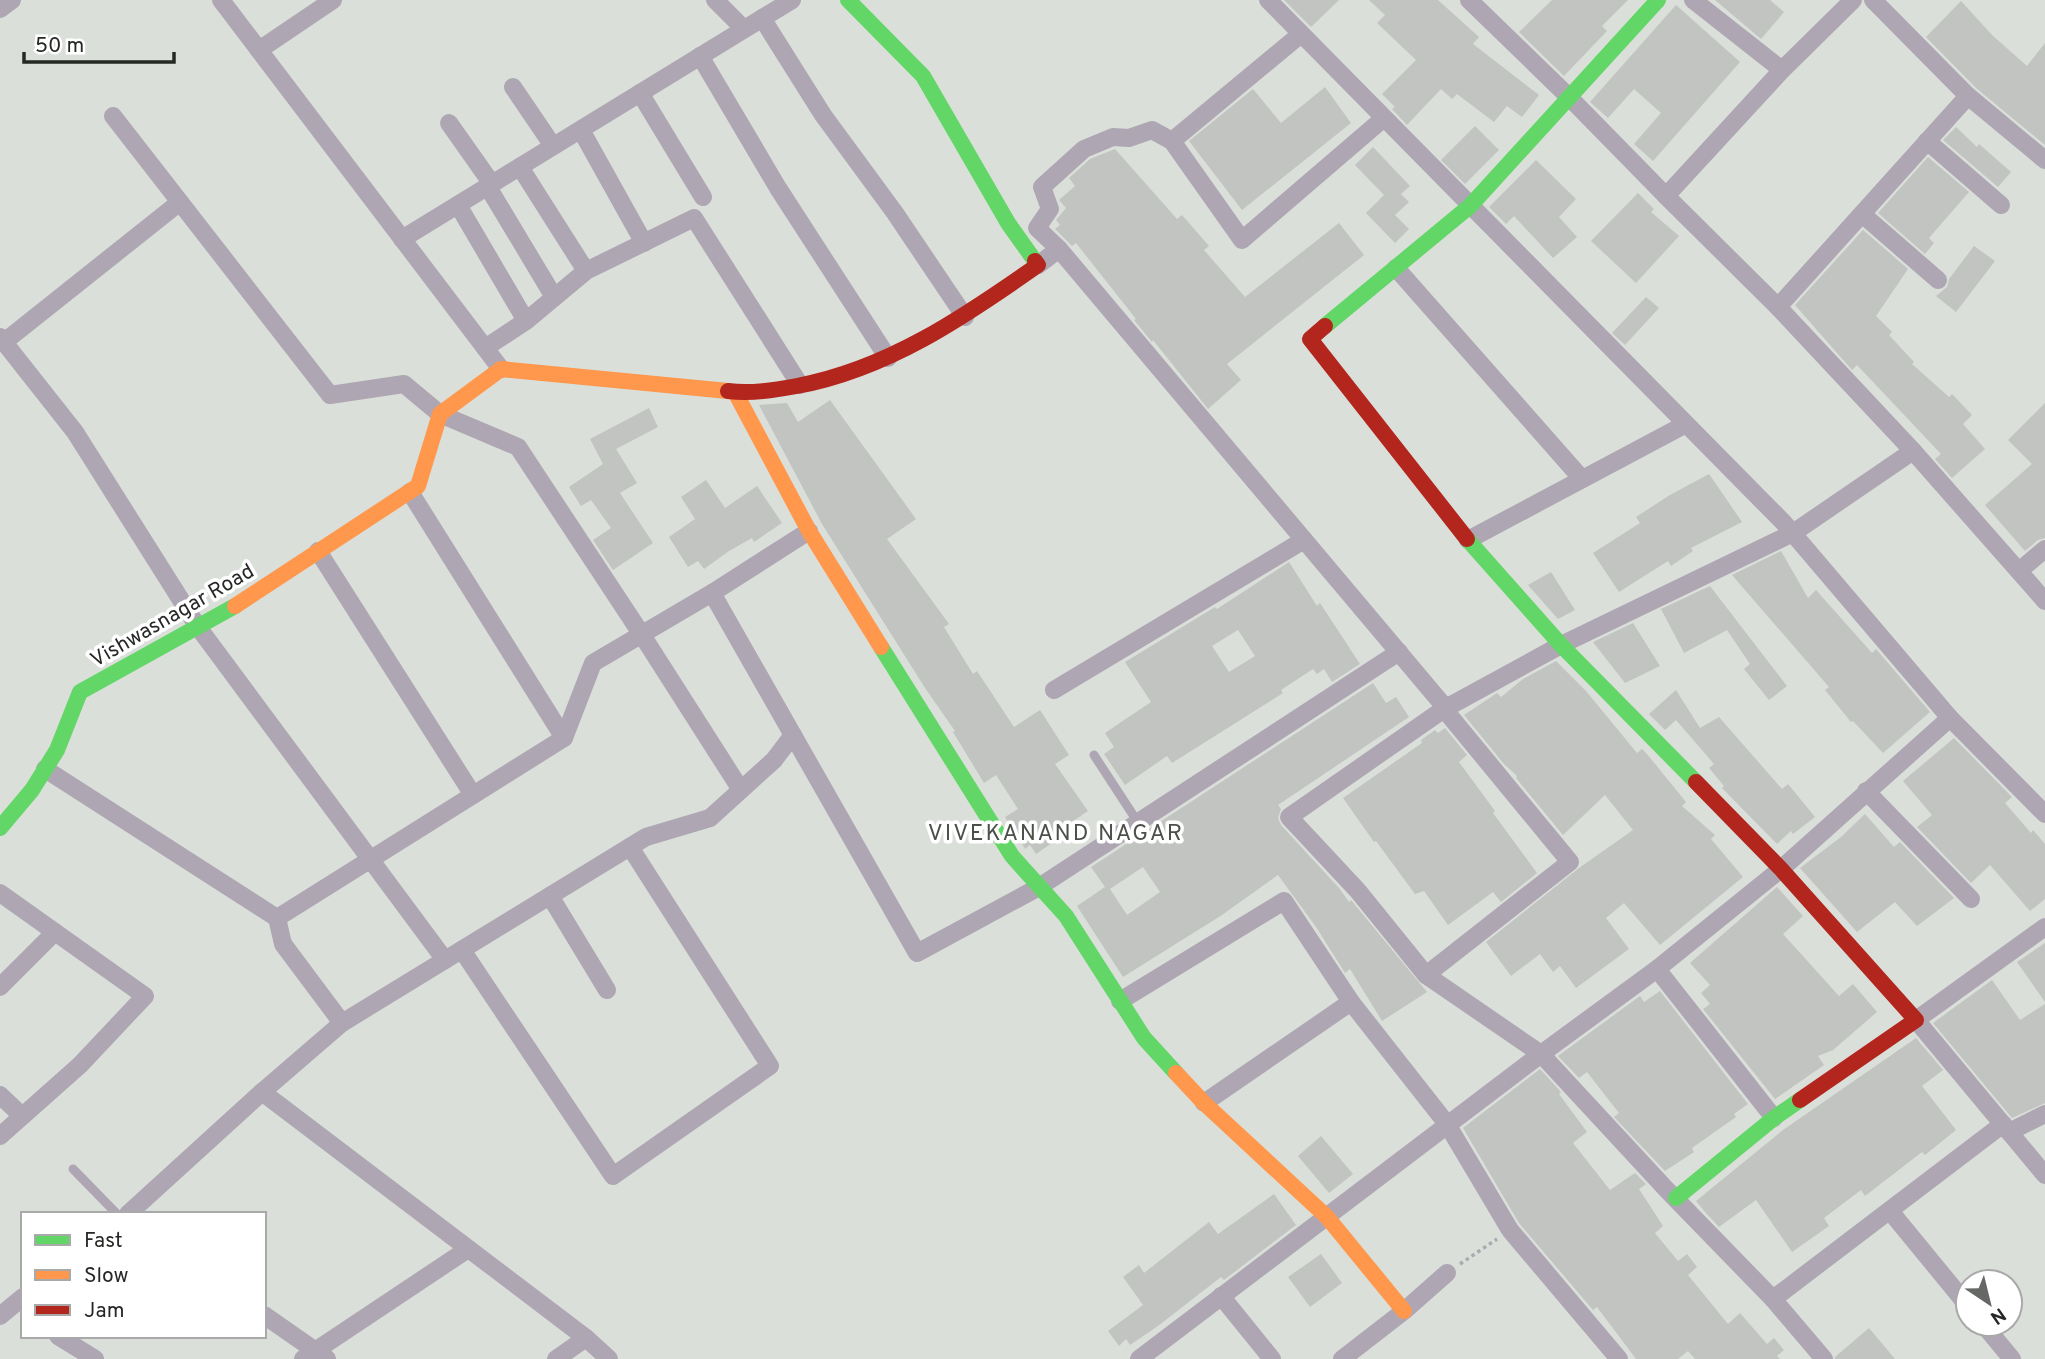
<svg xmlns="http://www.w3.org/2000/svg" width="2045" height="1359" viewBox="0 0 2045 1359" font-family="Overpass,sans-serif">
<style>
.building{fill:#c1c4c0;fill-rule:evenodd}
.lines{fill:none;stroke-linecap:round;stroke-linejoin:round}
.path{stroke:#ada9b0;stroke-width:3.5;stroke-dasharray:3.5 3.5;stroke-linecap:butt}
.lane{stroke:#aea7b3;stroke-width:9}
.street{stroke:#aea7b3;stroke-width:18}
.fast{stroke:#63d668;stroke-width:16}
.slow{stroke:#ff974d;stroke-width:16}
.jam{stroke:#b3261e;stroke-width:16}
.labels{text-anchor:middle;stroke-width:7;stroke-linejoin:round;paint-order:stroke}
.street-label{font-size:21px;fill:#262825;stroke:#fff}
.neighbourhood-label{font-size:23px;letter-spacing:2px;fill:#4b5049;stroke:#fff}
</style>
<rect width="100%" height="100%" fill="#dbdfda"/>
<g class="building">
<path d="M 1284,0 L 1339,0 L 1311,27 Z"/>
<path d="M 1369,0 L 1438,0 L 1479,37 L 1473,44 L 1539,95 L 1522,117 L 1507,106 L 1494,122 L 1457,94 L 1452,99 L 1441,89 L 1407,125 L 1392,109 L 1395,107 L 1382,94 L 1416,60 L 1377,23 L 1385,15 Z"/>
<path d="M 1552,0 L 1628,0 L 1602,26 L 1607,31 L 1564,76 L 1519,32 Z"/>
<path d="M 1715,0 L 1770,0 L 1784,12 L 1761,39 Z"/>
<path d="M 1961,1 L 1992,35 L 2027,66 L 2045,43 L 2045,145 L 1976,88 L 1926,37 Z"/>
<path d="M 1676,5 L 1740,62 L 1653,161 L 1634,144 L 1661,113 L 1634,89 L 1608,118 L 1590,102 Z"/>
<path d="M 1325,87 L 1351,123 L 1242,210 L 1189,141 L 1253,89 L 1281,123 Z"/>
<path d="M 1475,126 L 1499,150 L 1465,184 L 1441,160 Z"/>
<path d="M 1956,127 L 1977,147 L 1979,144 L 2011,172 L 1998,187 L 1943,140 Z"/>
<path d="M 1373,147 L 1410,186 L 1401,194 L 1409,202 L 1395,215 L 1409,229 L 1395,243 L 1366,213 L 1384,195 L 1355,165 Z"/>
<path d="M 1115,149 L 1177,219 L 1182,215 L 1209,246 L 1204,250 L 1245,297 L 1339,223 L 1364,255 L 1227,364 L 1241,380 L 1208,409 L 1153,340 L 1152,342 L 1134,320 L 1136,319 L 1076,243 L 1072,246 L 1055,229 L 1060,225 L 1056,220 L 1066,208 L 1059,200 L 1075,186 L 1069,178 L 1090,159 Z"/>
<path d="M 1928,157 L 1969,192 L 1929,238 L 1934,243 L 1925,254 L 1878,213 Z"/>
<path d="M 1536,160 L 1576,199 L 1559,217 L 1577,237 L 1553,258 L 1514,216 L 1506,224 L 1489,207 Z"/>
<path d="M 1638,193 L 1654,209 L 1651,212 L 1679,236 L 1636,283 L 1591,241 Z"/>
<path d="M 1863,230 L 1908,269 L 1876,316 L 1892,332 L 1889,335 L 1914,362 L 1912,364 L 1949,397 L 1952,394 L 1972,415 L 1963,424 L 1985,449 L 1952,478 L 1935,459 L 1941,454 L 1857,365 L 1852,370 L 1795,305 Z"/>
<path d="M 1974,246 L 1995,261 L 1956,312 L 1936,296 L 1947,287 L 1949,279 Z"/>
<path d="M 1646,297 L 1659,308 L 1625,345 L 1612,333 Z"/>
<path d="M 830,400 L 916,519 L 887,539 L 949,624 L 944,627 L 973,674 L 977,671 L 1014,727 L 1040,710 L 1069,755 L 1055,764 L 1088,811 L 1048,838 L 1052,843 L 1036,854 L 1030,845 L 1025,849 L 1024,847 L 1005,817 L 1018,809 L 996,775 L 984,783 L 953,732 L 955,731 L 925,688 L 822,524 L 759,405 L 787,403 L 798,422 Z"/>
<path d="M 2045,403 L 2045,538 L 2038,540 L 2025,551 L 1985,505 L 2032,464 L 2008,440 Z"/>
<path d="M 649,408 L 658,427 L 616,449 L 637,483 L 620,493 L 653,543 L 613,570 L 593,540 L 611,528 L 591,500 L 581,506 L 569,487 L 603,464 L 590,439 Z"/>
<path d="M 1709,474 L 1742,522 L 1691,548 L 1693,551 L 1671,566 L 1668,561 L 1619,592 L 1593,553 L 1640,523 L 1636,517 L 1670,495 Z"/>
<path d="M 706,480 L 725,508 L 757,486 L 782,523 L 754,542 L 752,538 L 729,551 L 704,569 L 698,561 L 688,567 L 669,537 L 695,519 L 681,497 Z"/>
<path d="M 1781,551 L 1808,598 L 1816,590 L 1872,653 L 1876,649 L 1930,712 L 1883,753 L 1853,721 L 1851,722 L 1825,690 L 1829,687 L 1732,575 Z"/>
<path d="M 1289,562 L 1317,606 L 1320,603 L 1360,664 L 1332,682 L 1324,669 L 1317,674 L 1313,669 L 1281,690 L 1283,693 L 1172,763 L 1167,756 L 1125,785 L 1104,754 L 1114,747 L 1105,733 L 1151,702 L 1125,662 L 1215,607 L 1217,609 ZM 1238,630 L 1255,656 L 1229,672 L 1212,646 Z"/>
<path d="M 1551,572 L 1575,610 L 1558,619 L 1528,585 Z"/>
<path d="M 1710,586 L 1787,686 L 1769,700 L 1744,669 L 1750,664 L 1727,630 L 1684,653 L 1661,609 Z"/>
<path d="M 1633,623 L 1660,666 L 1625,683 L 1593,642 Z"/>
<path d="M 1556,661 L 1586,691 L 1637,753 L 1642,749 L 1647,754 L 1686,802 L 1682,806 L 1715,835 L 1711,839 L 1743,877 L 1660,945 L 1624,903 L 1606,918 L 1629,949 L 1576,988 L 1560,966 L 1553,972 L 1540,954 L 1511,976 L 1486,942 L 1579,868 L 1633,830 L 1605,795 L 1563,835 L 1516,778 L 1517,776 L 1504,764 L 1464,715 L 1497,693 L 1501,697 L 1523,679 Z"/>
<path d="M 1373,683 L 1386,703 L 1396,697 L 1409,717 L 1278,805 L 1281,809 L 1278,818 L 1281,825 L 1339,888 L 1349,902 L 1351,900 L 1427,992 L 1382,1021 L 1350,969 L 1345,973 L 1316,927 L 1278,875 L 1222,915 L 1123,977 L 1077,906 L 1105,887 L 1091,867 ZM 1143,867 L 1160,892 L 1127,915 L 1110,889 Z"/>
<path d="M 1676,690 L 1700,728 L 1719,717 L 1782,789 L 1788,784 L 1815,817 L 1793,834 L 1791,831 L 1777,844 L 1722,788 L 1724,786 L 1709,768 L 1714,764 L 1676,720 L 1665,730 L 1649,714 Z"/>
<path d="M 1445,728 L 1467,755 L 1459,762 L 1495,811 L 1493,813 L 1537,873 L 1501,902 L 1493,892 L 1448,925 L 1424,891 L 1415,894 L 1376,841 L 1374,842 L 1343,798 L 1422,743 L 1421,740 L 1435,730 L 1438,733 Z"/>
<path d="M 1954,738 L 2007,792 L 2012,797 L 2005,803 L 2031,833 L 2033,830 L 2045,844 L 2045,899 L 2030,911 L 1990,865 L 1971,883 L 1917,827 L 1932,815 L 1903,781 Z"/>
<path d="M 1865,814 L 1894,847 L 1900,842 L 1954,898 L 1917,926 L 1895,902 L 1857,932 L 1800,868 L 1841,837 Z"/>
<path d="M 1777,887 L 1803,916 L 1783,934 L 1839,996 L 1853,984 L 1877,1012 L 1833,1050 L 1818,1056 L 1824,1065 L 1775,1099 L 1703,1009 L 1710,1004 L 1701,993 L 1710,985 L 1690,963 Z"/>
<path d="M 2045,943 L 2045,1002 L 2017,962 Z"/>
<path d="M 1992,980 L 2020,1020 L 2045,1004 L 2045,1103 L 2012,1118 L 1933,1023 Z"/>
<path d="M 1660,991 L 1748,1104 L 1734,1114 L 1736,1117 L 1692,1148 L 1694,1152 L 1665,1171 L 1614,1117 L 1619,1113 L 1587,1072 L 1579,1078 L 1558,1056 L 1640,996 L 1644,1002 Z"/>
<path d="M 1916,1038 L 1943,1070 L 1922,1086 L 1956,1130 L 1925,1155 L 1922,1152 L 1865,1196 L 1861,1190 L 1824,1218 L 1829,1226 L 1792,1252 L 1756,1200 L 1719,1227 L 1705,1212 L 1696,1201 L 1783,1130 Z"/>
<path d="M 1540,1069 L 1561,1092 L 1559,1094 L 1587,1132 L 1573,1143 L 1610,1190 L 1635,1173 L 1646,1184 L 1639,1189 L 1663,1226 L 1655,1233 L 1678,1261 L 1687,1254 L 1697,1267 L 1688,1275 L 1728,1324 L 1740,1313 L 1767,1344 L 1774,1338 L 1784,1350 L 1777,1356 L 1780,1359 L 1695,1359 L 1688,1351 L 1678,1359 L 1636,1359 L 1597,1307 L 1593,1310 L 1519,1223 L 1463,1128 Z"/>
<path d="M 1321,1136 L 1353,1174 L 1329,1193 L 1298,1156 Z"/>
<path d="M 1274,1194 L 1296,1225 L 1224,1280 L 1221,1277 L 1158,1326 L 1130,1345 L 1126,1339 L 1119,1346 L 1108,1331 L 1143,1305 L 1123,1277 L 1139,1265 L 1144,1273 L 1209,1222 L 1218,1234 Z"/>
<path d="M 1321,1254 L 1342,1283 L 1310,1307 L 1288,1277 Z"/>
<path d="M 1869,1328 L 1895,1359 L 1835,1359 L 1835,1357 Z"/>
</g>
<g class="lines">
<path class="path" d="M 1460,1264 L 1497,1239"/>
<g class="lane">
<path d="M 1094,755 L 1137,821"/>
<path d="M 73,1169 L 117,1214"/>
</g>
<g class="street">
<path d="M 221,0 L 501,369"/>
<path d="M 715,0 L 744,29"/>
<path d="M 1268,0 L 1784,523 L 1950,718 L 2045,814"/>
<path d="M 1469,0 L 1569,97 L 1666,196"/>
<path d="M 1693,0 L 1782,70"/>
<path d="M 1853,0 L 1782,70 L 1666,196 L 1778,307 L 1968,96 L 1873,0"/>
<path d="M 0,9 L 12,0"/>
<path d="M 762,18 L 823,115 L 895,213 L 965,317"/>
<path d="M 259,50 L 333,0"/>
<path d="M 700,56 L 778,188 L 888,358"/>
<path d="M 513,87 L 553,146"/>
<path d="M 640,93 L 703,197"/>
<path d="M 1968,96 L 2045,160"/>
<path d="M 113,116 L 330,395 L 404,384 L 440,414 L 518,447 L 642,635 L 741,790"/>
<path d="M 449,123 L 492,184"/>
<path d="M 581,130 L 644,243"/>
<path d="M 1172,141 L 1301,34"/>
<path d="M 1927,141 L 2001,205"/>
<path d="M 520,167 L 586,271"/>
<path d="M 488,187 L 554,297"/>
<path d="M 458,205 L 526,321"/>
<path d="M 1862,214 L 1938,280"/>
<path d="M 402,239 L 792,0"/>
<path d="M 1059,249 L 1037,228 L 1050,209 L 1042,187 L 1084,149 L 1113,137 L 1129,138 L 1152,130 L 1172,141 L 1242,240 L 1384,118"/>
<path d="M 1038,265 L 1059,249 L 1444,706 L 1444,709 L 1570,862 L 1426,975 L 1541,1054 L 1657,969 L 1781,869 L 1950,718"/>
<path d="M 1396,268 L 1582,479"/>
<path d="M 1778,307 L 1913,451 L 2045,601"/>
<path d="M 0,337 L 75,432 L 198,627 L 445,960"/>
<path d="M 4,342 L 180,202"/>
<path d="M 485,348 L 526,321 L 586,271 L 694,218 L 800,385"/>
<path d="M 809,531 L 712,593 L 917,953 L 1039,887 L 1399,652"/>
<path d="M 1468,540 L 1686,424"/>
<path d="M 318,551 L 473,795"/>
<path d="M 2019,571 L 2045,549"/>
<path d="M 1054,690 L 1304,540"/>
<path d="M 564,738 L 593,663 L 712,593"/>
<path d="M 45,769 L 277,918 L 564,738 L 410,492"/>
<path d="M 1866,791 L 1971,899"/>
<path d="M 0,893 L 145,996 L 80,1065 L 0,1136"/>
<path d="M 550,896 L 607,990"/>
<path d="M 277,918 L 283,944 L 342,1023"/>
<path d="M 2045,927 L 1916,1020 L 2045,1175"/>
<path d="M 462,950 L 613,1176 L 770,1066 L 630,847"/>
<path d="M 1657,969 L 1774,1118"/>
<path d="M 1426,975 L 1358,891 L 1289,817 L 1444,709 L 1561,645 L 1793,533 L 1913,451"/>
<path d="M 0,987 L 55,932"/>
<path d="M 1120,1001 L 1284,901 L 1351,1002 L 1204,1103"/>
<path d="M 1351,1002 L 1447,1124 L 1510,1230 L 1619,1359"/>
<path d="M 262,1092 L 586,1338 L 609,1359"/>
<path d="M 0,1095 L 22,1116"/>
<path d="M 2009,1132 L 2045,1114"/>
<path d="M 1890,1211 L 1968,1306"/>
<path d="M 128,1214 L 262,1092 L 342,1023 L 646,837 L 710,818 L 774,760 L 793,735"/>
<path d="M 1221,1296 L 1272,1359"/>
<path d="M 1773,1299 L 2003,1124"/>
<path d="M 264,1315 L 327,1359"/>
<path d="M 0,1316 L 23,1297"/>
<path d="M 1983,1324 L 2012,1359"/>
<path d="M 58,1336 L 95,1359"/>
<path d="M 303,1359 L 468,1249"/>
<path d="M 556,1359 L 586,1338"/>
<path d="M 1139,1359 L 1541,1054 L 1666,1189 L 1773,1299 L 1824,1359"/>
<path d="M 1342,1359 L 1404,1311 L 1447,1273"/>
</g>
<g class="fast">
<path d="M 848,0 L 923,76 L 1008,223 L 1035,261"/>
<path d="M 1325,326 L 1470,206 L 1658,0"/>
<path d="M 1467,539 L 1561,645 L 1696,782"/>
<path d="M 881,647 L 1012,856 L 1066,916 L 1144,1038 L 1176,1073"/>
<path d="M 0,828 L 32,790 L 57,750 L 80,692 L 235,606"/>
<path d="M 1676,1198 L 1774,1118 L 1800,1100"/>
</g>
<g class="slow">
<path d="M 735,392 L 809,531 L 881,647"/>
<path d="M 235,606 L 418,486 L 440,414 L 501,369 L 728,391"/>
<path d="M 1176,1073 L 1204,1103 L 1327,1217 L 1404,1311"/>
</g>
<g class="jam">
<path d="M 1325,326 L 1310,339 L 1467,539"/>
<path d="M 728,391 C 751,394 775,390 797,386 C 888,369 964,317 1038,265 L 1035,261"/>
<path d="M 1696,782 L 1781,869 L 1916,1020 L 1800,1100"/>
</g>
</g>
<g class="labels">
<g class="street-label">
<text transform="translate(172 615) rotate(-30)" y="7">Vishwasnagar Road</text>
</g>
<g class="neighbourhood-label">
<text x="1056" y="840">VIVEKANAND NAGAR</text>
</g>
</g>
<rect x="21" y="1212" width="245" height="126" fill="#ffffff" stroke="#a8a9a8" stroke-width="2"/>
<rect x="35" y="1235" width="35" height="10" fill="#63d668" stroke="#a8a9a8" stroke-width="2"/>
<text x="84" y="1247" font-size="21" fill="#262825">Fast</text>
<rect x="35" y="1270" width="35" height="10" fill="#ff974d" stroke="#a8a9a8" stroke-width="2"/>
<text x="84" y="1282" font-size="21" fill="#262825">Slow</text>
<rect x="35" y="1305" width="35" height="10" fill="#b3261e" stroke="#a8a9a8" stroke-width="2"/>
<text x="84" y="1317" font-size="21" fill="#262825">Jam</text>
<g transform="translate(1989 1303) rotate(145)"><circle r="33" fill="#ffffff" stroke="#a8a9a8" stroke-width="2"/>
<path d="M0-5L12 26L0 18L-12 26Z" fill="#656864"/>
<text y="-10" font-size="19" font-weight="bold" text-anchor="middle" fill="#262825">N</text>
</g>
<path d="M24 52v10h150v-10" fill="none" stroke="#262825" stroke-width="3.5"/>
<text x="35" y="52" font-size="21" fill="#262825" stroke="#ffffff" stroke-width="5" paint-order="stroke">50 m</text>
</svg>
